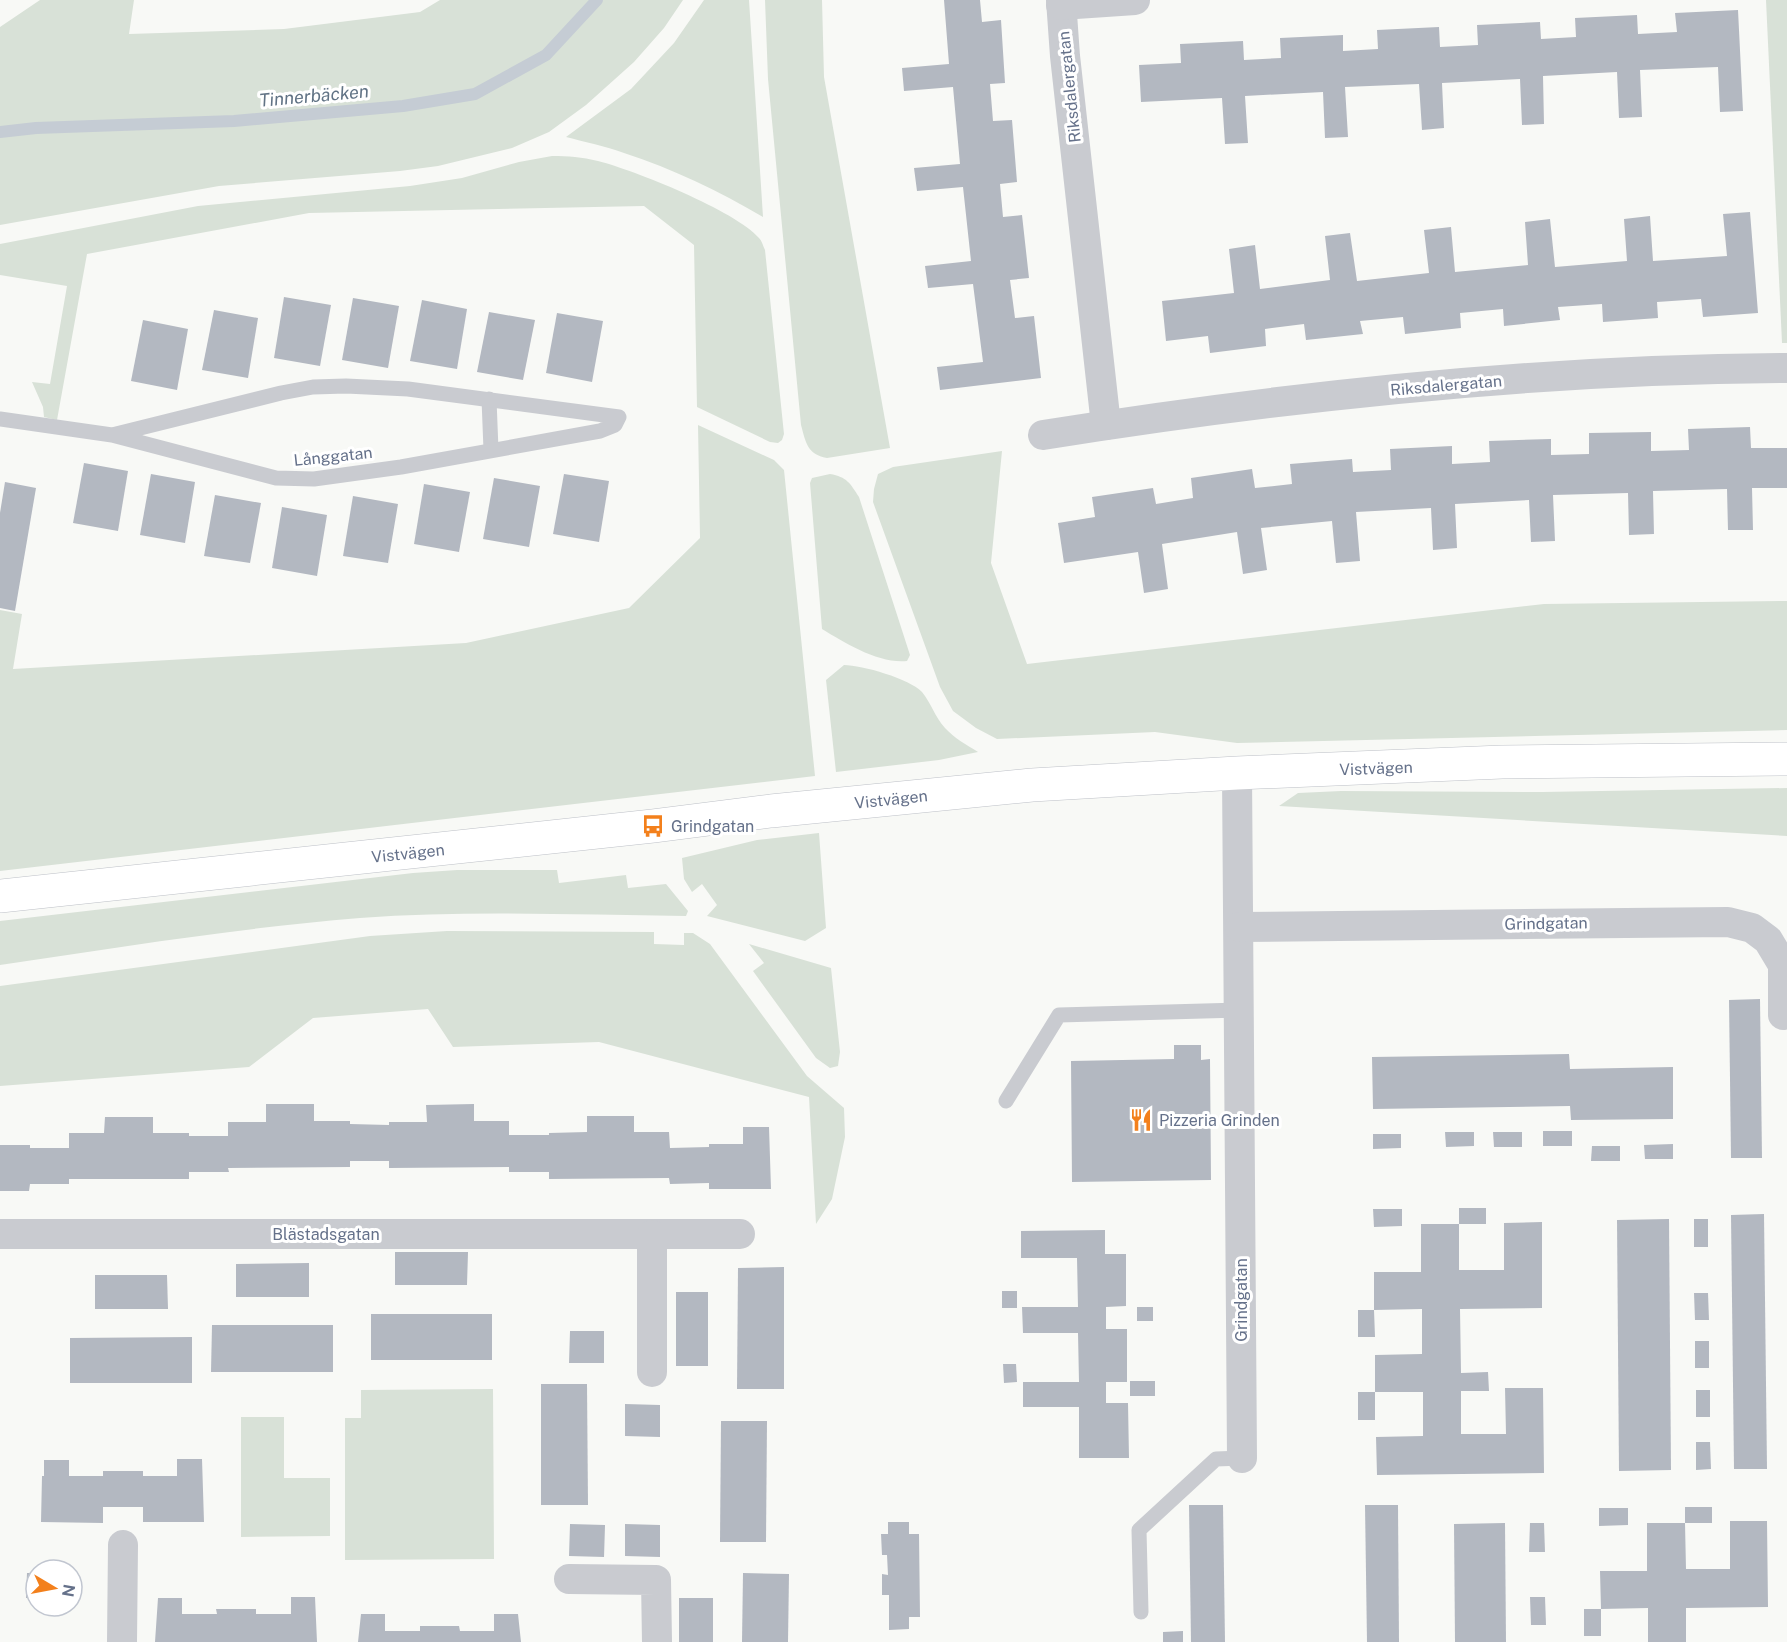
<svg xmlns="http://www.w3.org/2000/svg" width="1787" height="1642" viewBox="0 0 1787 1642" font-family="'Public Sans',sans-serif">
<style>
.green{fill:#d8e1d7}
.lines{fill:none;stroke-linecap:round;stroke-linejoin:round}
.stream{stroke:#c5ccd4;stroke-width:12}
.building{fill:#b3b8c1}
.secondary-casing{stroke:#bdc0c7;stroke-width:34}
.lane{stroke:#c9cbd0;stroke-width:15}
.street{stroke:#c9cbd0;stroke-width:30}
.secondary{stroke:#fff;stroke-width:33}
.labels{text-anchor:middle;stroke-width:6;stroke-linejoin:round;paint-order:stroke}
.street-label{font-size:16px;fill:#65718a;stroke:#fff}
.poi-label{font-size:16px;fill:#65718a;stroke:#fff;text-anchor:start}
.water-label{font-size:18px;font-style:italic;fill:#617385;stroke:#fff}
</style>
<rect width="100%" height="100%" fill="#f8f9f6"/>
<g class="green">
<path d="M 40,0 L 134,0 L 129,34 L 284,29 L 420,12 L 440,0 L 683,0 L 664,28 L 634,62 L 586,105 L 549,132 L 512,148 L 438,166 L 400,171 L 219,186 L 0,225 L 0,27 Z"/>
<path d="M 704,0 L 749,0 L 763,217 C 719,191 673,169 624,153 C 605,146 585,142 566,137 L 631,89 L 674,43 Z"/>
<path d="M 765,0 L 822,0 L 824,77 L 890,448 L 827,458 C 807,454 806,443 801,425 L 768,79 Z"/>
<path d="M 1766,0 L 1787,0 L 1787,343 L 1782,343 Z"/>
<path d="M 552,156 C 568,156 582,157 598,161 C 634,170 736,211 759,238 C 762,241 763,246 765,250 L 784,434 L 782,440 L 778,443 L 770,442 L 697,407 L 694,245 L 644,206 L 309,213 L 87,254 L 57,420 L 44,417 L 43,407 L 32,382 L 50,384 L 67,286 L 0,275 L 0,244 L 198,206 L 410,186 L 462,178 L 519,162 Z"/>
<path d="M 698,425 L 774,460 L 784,470 L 815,776 L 0,871 L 0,610 L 22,614 L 13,669 L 466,643 L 629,608 L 700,538 Z"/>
<path d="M 1002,451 L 991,563 L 1027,664 L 1544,604 L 1787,601 L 1787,730 L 1237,743 L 1155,732 L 997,739 L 976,728 L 953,711 L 940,687 L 873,502 L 874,489 L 878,474 L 893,467 Z"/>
<path d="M 830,474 C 847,477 850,483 859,497 L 910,655 L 907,661 C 879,664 845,643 822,629 L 810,483 L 812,478 Z"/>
<path d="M 844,665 C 862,665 910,679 922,692 C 931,703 935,717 945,728 C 954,738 967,745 978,752 L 939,760 L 836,772 L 826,680 Z"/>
<path d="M 1787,788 L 1787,836 L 1279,806 L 1298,793 L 1341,791 L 1542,792 Z"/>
<path d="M 819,833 L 826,928 L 805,941 L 707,916 L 717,905 L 702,884 L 692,892 L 684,879 L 682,858 L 757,840 Z"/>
<path d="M 457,870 L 557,870 L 559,883 L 626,875 L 628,888 L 666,884 L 688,911 L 686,916 C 578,915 468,910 360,918 C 239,928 120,947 0,965 L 0,921 L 413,873 Z"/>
<path d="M 447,931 L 654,932 L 654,944 L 684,945 L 684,933 L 693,933 L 710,944 L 807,1076 L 844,1108 L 845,1137 L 832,1199 L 816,1224 L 809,1097 L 599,1042 L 453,1047 L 428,1009 L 313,1018 L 249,1067 L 0,1086 L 0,986 L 370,936 Z"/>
<path d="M 749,944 L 831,968 L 840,1052 L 838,1066 L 830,1068 L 816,1058 L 753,971 L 764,963 Z"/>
<path d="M 493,1389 L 494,1559 L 345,1560 L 345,1418 L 361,1418 L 361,1390 Z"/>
<path d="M 241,1417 L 284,1417 L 284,1478 L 330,1478 L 330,1536 L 241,1537 Z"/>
</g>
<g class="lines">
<path class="stream" d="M 0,132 L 36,128 L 234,121 L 403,106 L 475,94 L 546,55 L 597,0"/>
</g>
<g class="building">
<path d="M 944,0 L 980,0 L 982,22 L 1001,20 L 1005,83 L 990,84 L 993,121 L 1012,120 L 1017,182 L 1000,184 L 1003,217 L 1022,215 L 1029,278 L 1010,280 L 1015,318 L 1034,316 L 1041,378 L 940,390 L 937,367 L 983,362 L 973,284 L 928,288 L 925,266 L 971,261 L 963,187 L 917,191 L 914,168 L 960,164 L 953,87 L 904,91 L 902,68 L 949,64 Z"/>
<path d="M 1738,10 L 1743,111 L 1720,112 L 1718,67 L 1640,70 L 1642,117 L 1619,118 L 1617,72 L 1543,76 L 1544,124 L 1522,125 L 1520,79 L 1442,83 L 1444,128 L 1422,130 L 1419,84 L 1345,87 L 1348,137 L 1325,138 L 1323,92 L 1245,96 L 1248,143 L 1225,144 L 1222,98 L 1141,102 L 1139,65 L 1181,63 L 1180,44 L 1243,41 L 1244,60 L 1281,58 L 1280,38 L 1343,35 L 1343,51 L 1378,49 L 1377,30 L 1439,27 L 1440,47 L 1478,45 L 1477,25 L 1540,22 L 1541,39 L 1576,37 L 1575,18 L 1637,15 L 1638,34 L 1677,32 L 1675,13 Z"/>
<path d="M 1750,212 L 1758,313 L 1703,317 L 1701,299 L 1657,302 L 1658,318 L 1603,322 L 1602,304 L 1558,307 L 1560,320 L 1504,326 L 1503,309 L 1460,313 L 1461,328 L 1405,334 L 1403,317 L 1360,321 L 1363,334 L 1306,340 L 1304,324 L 1265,329 L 1266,346 L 1210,353 L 1208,336 L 1166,341 L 1162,301 L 1234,293 L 1229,249 L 1255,245 L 1260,289 L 1330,280 L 1325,236 L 1350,233 L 1357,281 L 1429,273 L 1424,230 L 1451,227 L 1455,272 L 1528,265 L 1525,222 L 1550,219 L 1555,267 L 1627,261 L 1624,219 L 1650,216 L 1653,261 L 1727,256 L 1723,214 Z"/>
<path d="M 284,297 L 331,305 L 320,366 L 274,358 Z"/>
<path d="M 353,298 L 399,306 L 388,368 L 342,360 Z"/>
<path d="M 422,300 L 467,309 L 457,369 L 410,361 Z"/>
<path d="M 214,310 L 258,318 L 248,378 L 202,370 Z"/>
<path d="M 489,312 L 535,320 L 523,380 L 477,372 Z"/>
<path d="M 557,313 L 603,321 L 592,382 L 546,373 Z"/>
<path d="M 143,320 L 188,329 L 177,390 L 131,381 Z"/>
<path d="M 1750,427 L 1751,448 L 1787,448 L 1787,488 L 1752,488 L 1753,530 L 1728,530 L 1727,489 L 1653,491 L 1654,534 L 1629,535 L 1628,493 L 1553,495 L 1555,541 L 1531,542 L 1529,500 L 1455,504 L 1457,548 L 1433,550 L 1431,508 L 1356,512 L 1360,561 L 1336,563 L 1332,521 L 1261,528 L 1267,570 L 1243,574 L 1237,532 L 1162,544 L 1168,589 L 1144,593 L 1138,552 L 1064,563 L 1058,523 L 1095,517 L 1092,497 L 1153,488 L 1156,504 L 1193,498 L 1191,478 L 1252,469 L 1255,488 L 1292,484 L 1290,464 L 1352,459 L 1353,472 L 1391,470 L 1390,449 L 1452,446 L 1452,464 L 1490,462 L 1489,441 L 1551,439 L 1551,455 L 1589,454 L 1589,433 L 1651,432 L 1651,451 L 1689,450 L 1688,429 Z"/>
<path d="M 84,463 L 128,471 L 118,531 L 73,523 Z"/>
<path d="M 151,474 L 195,482 L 185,543 L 140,535 Z"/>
<path d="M 564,474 L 609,481 L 599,542 L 553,534 Z"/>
<path d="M 494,478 L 540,486 L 529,547 L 483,539 Z"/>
<path d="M 5,482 L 36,488 L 15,611 L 0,608 L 0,513 Z"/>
<path d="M 424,484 L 470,492 L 459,552 L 414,544 Z"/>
<path d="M 215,495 L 261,503 L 250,563 L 204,556 Z"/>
<path d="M 353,496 L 398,504 L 388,563 L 343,556 Z"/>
<path d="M 282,507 L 327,515 L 317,576 L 272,568 Z"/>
<path d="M 1760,999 L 1762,1158 L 1731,1158 L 1729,1000 Z"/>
<path d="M 1174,1045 L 1201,1045 L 1201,1060 L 1210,1059 L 1211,1180 L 1072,1182 L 1071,1061 L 1174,1059 Z"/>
<path d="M 1569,1054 L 1570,1069 L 1673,1067 L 1673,1119 L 1571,1120 L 1570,1106 L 1373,1109 L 1372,1057 Z"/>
<path d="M 266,1104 L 314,1104 L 314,1121 L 350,1121 L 350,1124 L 389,1125 L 389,1122 L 427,1122 L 426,1105 L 474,1104 L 474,1121 L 509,1121 L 509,1135 L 549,1135 L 549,1133 L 587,1132 L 587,1116 L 634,1116 L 634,1132 L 669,1132 L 670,1148 L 709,1147 L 709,1144 L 743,1144 L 743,1127 L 769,1127 L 771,1189 L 709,1189 L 709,1183 L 670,1184 L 669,1178 L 549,1179 L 549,1172 L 509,1172 L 509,1167 L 389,1168 L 389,1161 L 350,1161 L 350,1167 L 228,1168 L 229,1172 L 189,1172 L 189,1179 L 69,1179 L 69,1184 L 30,1184 L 29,1191 L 0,1191 L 0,1145 L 30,1145 L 30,1148 L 69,1148 L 69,1133 L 104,1133 L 105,1117 L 153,1117 L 153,1133 L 189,1133 L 189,1136 L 228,1136 L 228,1122 L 266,1122 Z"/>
<rect x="1543" y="1131" width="29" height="15"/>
<path d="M 1445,1132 L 1474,1132 L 1474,1146 L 1446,1147 Z"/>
<path d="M 1493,1132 L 1522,1132 L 1522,1147 L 1494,1147 Z"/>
<path d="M 1373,1134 L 1401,1134 L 1401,1148 L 1373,1149 Z"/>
<path d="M 1673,1144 L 1673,1159 L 1645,1159 L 1644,1145 Z"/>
<path d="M 1592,1146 L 1620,1146 L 1620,1161 L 1591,1161 Z"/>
<path d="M 1459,1208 L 1486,1208 L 1486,1224 L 1459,1224 L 1459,1270 L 1504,1270 L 1504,1223 L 1542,1222 L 1542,1308 L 1460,1309 L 1461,1373 L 1488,1372 L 1489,1391 L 1461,1391 L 1461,1434 L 1506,1434 L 1505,1388 L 1543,1388 L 1544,1473 L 1377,1475 L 1376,1437 L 1423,1436 L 1423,1392 L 1375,1392 L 1375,1420 L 1358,1420 L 1358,1392 L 1375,1392 L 1375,1355 L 1422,1354 L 1422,1309 L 1374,1310 L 1375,1337 L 1358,1337 L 1358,1310 L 1374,1310 L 1374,1272 L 1421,1272 L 1421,1224 L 1459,1224 Z"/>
<path d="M 1373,1209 L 1402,1209 L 1402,1226 L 1374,1227 Z"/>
<path d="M 1764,1214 L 1767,1469 L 1734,1469 L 1731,1215 Z"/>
<path d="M 1669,1219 L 1671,1470 L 1619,1471 L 1617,1220 Z"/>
<rect x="1694" y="1219" width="14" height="28"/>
<path d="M 1105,1230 L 1105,1254 L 1126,1254 L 1126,1306 L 1106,1307 L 1106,1329 L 1127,1329 L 1127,1382 L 1106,1382 L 1106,1403 L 1128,1403 L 1129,1458 L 1079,1458 L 1079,1407 L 1023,1407 L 1023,1382 L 1079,1382 L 1078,1333 L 1023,1333 L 1022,1307 L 1078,1307 L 1077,1258 L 1021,1258 L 1021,1231 Z"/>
<path d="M 395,1252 L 468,1252 L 467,1285 L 395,1285 Z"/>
<path d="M 309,1263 L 309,1297 L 236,1297 L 236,1264 Z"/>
<path d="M 784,1267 L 784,1389 L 737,1389 L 738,1268 Z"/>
<path d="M 95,1275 L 167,1275 L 168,1309 L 95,1309 Z"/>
<rect x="1002" y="1291" width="15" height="17"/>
<rect x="676" y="1292" width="32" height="74"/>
<path d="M 1694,1293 L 1708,1293 L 1709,1320 L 1695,1320 Z"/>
<rect x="1137" y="1307" width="16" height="14"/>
<rect x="371" y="1314" width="121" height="46"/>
<path d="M 212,1325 L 333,1325 L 333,1372 L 211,1372 Z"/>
<path d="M 570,1331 L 604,1331 L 604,1363 L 569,1363 Z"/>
<path d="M 192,1337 L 192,1383 L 70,1383 L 70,1338 Z"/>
<rect x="1695" y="1341" width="14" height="27"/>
<path d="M 1003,1364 L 1016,1364 L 1017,1382 L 1004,1383 Z"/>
<rect x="1130" y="1381" width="25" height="15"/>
<path d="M 541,1384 L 587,1384 L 588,1505 L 541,1505 Z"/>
<rect x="1696" y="1390" width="14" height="27"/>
<path d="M 625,1404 L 660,1405 L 660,1437 L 625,1436 Z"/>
<path d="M 721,1421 L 767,1421 L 766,1542 L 720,1542 Z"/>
<path d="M 1696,1442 L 1710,1442 L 1711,1469 L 1696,1470 Z"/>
<path d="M 177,1459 L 202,1459 L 204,1522 L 143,1522 L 143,1507 L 103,1507 L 103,1523 L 41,1522 L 42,1476 L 44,1476 L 44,1460 L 69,1460 L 69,1476 L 103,1476 L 103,1471 L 143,1471 L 143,1476 L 177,1476 Z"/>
<path d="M 1189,1505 L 1223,1505 L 1225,1642 L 1191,1642 Z"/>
<path d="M 1365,1505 L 1398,1505 L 1399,1642 L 1367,1642 Z"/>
<rect x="1685" y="1507" width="27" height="16"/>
<path d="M 1599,1508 L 1628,1508 L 1628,1525 L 1599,1526 Z"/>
<path d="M 1730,1521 L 1767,1521 L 1768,1607 L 1686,1608 L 1686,1642 L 1648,1642 L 1648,1608 L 1601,1609 L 1600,1571 L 1647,1571 L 1647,1523 L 1685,1523 L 1686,1569 L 1730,1569 Z"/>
<path d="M 888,1522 L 909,1522 L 909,1534 L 919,1534 L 920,1617 L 909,1617 L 909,1629 L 889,1630 L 889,1595 L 882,1595 L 882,1574 L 888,1575 L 887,1555 L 882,1555 L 881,1534 L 888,1534 Z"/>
<path d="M 1505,1523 L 1506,1642 L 1455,1642 L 1454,1524 Z"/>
<path d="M 1530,1523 L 1544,1523 L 1545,1552 L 1529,1552 Z"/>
<path d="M 570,1524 L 605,1525 L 604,1557 L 569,1556 Z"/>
<path d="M 625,1524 L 660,1525 L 660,1557 L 625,1556 Z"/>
<path d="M 27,1573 L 36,1573 L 36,1598 L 26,1598 Z"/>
<path d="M 743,1573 L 789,1574 L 788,1642 L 742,1642 Z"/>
<path d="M 291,1597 L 315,1597 L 317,1642 L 155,1642 L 158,1598 L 182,1598 L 182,1614 L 217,1614 L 216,1609 L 256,1609 L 256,1614 L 291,1614 Z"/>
<path d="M 1530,1597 L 1545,1597 L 1546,1625 L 1531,1625 Z"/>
<rect x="679" y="1598" width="34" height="44"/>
<rect x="1584" y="1609" width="17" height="27"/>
<path d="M 361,1614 L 385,1614 L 385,1631 L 420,1631 L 420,1626 L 459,1626 L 460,1631 L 494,1631 L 494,1614 L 518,1614 L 521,1642 L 358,1642 Z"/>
<path d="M 1183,1631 L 1183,1642 L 1163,1642 L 1163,1632 Z"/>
</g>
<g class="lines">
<g class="secondary-casing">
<path id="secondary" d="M 0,896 L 653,826 L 771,811 L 1032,785 L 1237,773 L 1502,762 L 1787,759"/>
</g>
<g class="lane">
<path d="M 489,399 L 491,450"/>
<path d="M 0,419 L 112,435 L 276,478 L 314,479 L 401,467 L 600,431 L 615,425 L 619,417 L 408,389 L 346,386 L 313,387 L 281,393 L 112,435"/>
<path d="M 1006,1101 L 1059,1015 L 1240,1010"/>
<path d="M 1141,1612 L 1139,1530 L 1216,1459 L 1242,1458"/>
</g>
<g class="street">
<path d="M 1061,0 L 1065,56 L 1106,425"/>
<path d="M 1061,5 L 1135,0"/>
<path d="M 1043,435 C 1288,396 1538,369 1787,368"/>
<path d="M 1237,773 L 1242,1458"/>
<path d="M 1240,927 L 1728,922 L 1752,928 L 1768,940 L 1783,965 L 1783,1015"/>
<path d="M 0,1234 L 740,1234"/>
<path d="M 652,1372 L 652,1235"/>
<path d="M 569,1579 L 656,1580 L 657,1642"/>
<path d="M 122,1642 L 123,1545"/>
</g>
<use href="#secondary" class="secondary"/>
</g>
<defs>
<g id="bus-bare" transform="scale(1.8)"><path d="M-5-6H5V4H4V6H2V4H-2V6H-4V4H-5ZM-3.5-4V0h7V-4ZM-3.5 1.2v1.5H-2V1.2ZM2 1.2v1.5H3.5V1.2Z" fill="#f3801c" stroke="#fff" stroke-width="2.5" paint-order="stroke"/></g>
<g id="restaurant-bare" transform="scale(1.8)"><path d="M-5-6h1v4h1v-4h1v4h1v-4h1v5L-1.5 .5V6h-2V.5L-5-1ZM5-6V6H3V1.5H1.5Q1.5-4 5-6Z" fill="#f3801c" stroke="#fff" stroke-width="2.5" paint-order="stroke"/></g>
</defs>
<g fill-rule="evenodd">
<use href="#bus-bare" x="653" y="826"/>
<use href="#restaurant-bare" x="1141" y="1120"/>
</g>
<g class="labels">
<g class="street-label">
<text transform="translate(1069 87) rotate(-96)" y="6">Riksdalergatan</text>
<text transform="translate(1446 385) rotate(-5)" y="6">Riksdalergatan</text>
<text transform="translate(333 456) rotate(-6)" y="6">Långgatan</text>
<text transform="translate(1376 768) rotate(-2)" y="6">Vistvägen</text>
<text transform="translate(891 799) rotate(-6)" y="6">Vistvägen</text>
<text transform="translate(408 853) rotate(-6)" y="6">Vistvägen</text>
<text transform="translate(1546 923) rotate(-1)" y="6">Grindgatan</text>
<text x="326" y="1240">Blästadsgatan</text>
<text transform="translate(1241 1300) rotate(-90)" y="6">Grindgatan</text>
</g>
<g class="poi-label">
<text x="671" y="832">Grindgatan</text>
<text x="1159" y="1126">Pizzeria Grinden</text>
</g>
<g class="water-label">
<text transform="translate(314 96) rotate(-5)" y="6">Tinnerbäcken</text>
</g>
</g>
<g transform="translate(54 1588) rotate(100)"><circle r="28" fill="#ffffff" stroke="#c1c6d0" stroke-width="1.5"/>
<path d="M0-4.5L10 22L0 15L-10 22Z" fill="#f3801c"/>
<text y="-9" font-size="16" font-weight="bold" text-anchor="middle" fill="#65718a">N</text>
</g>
</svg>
